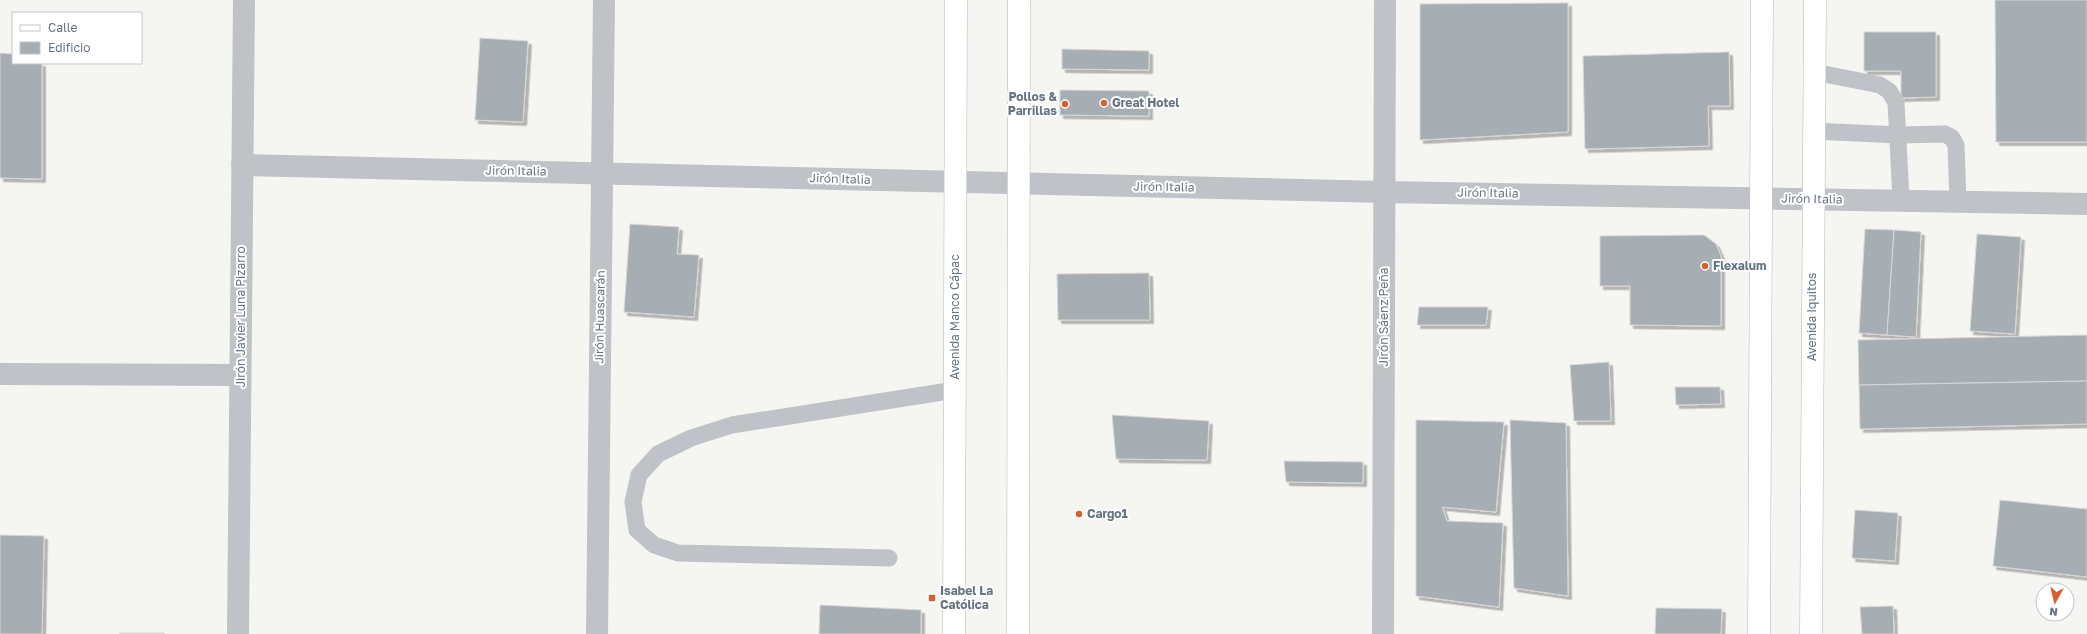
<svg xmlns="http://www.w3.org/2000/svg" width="2087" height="634" viewBox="0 0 2087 634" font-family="'Golos Text',sans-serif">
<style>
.building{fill:#a6adb3;stroke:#d7d7d5;filter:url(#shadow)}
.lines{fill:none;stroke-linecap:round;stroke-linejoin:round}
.secondary-casing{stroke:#b1b6ba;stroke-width:23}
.primary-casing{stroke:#b2b6ba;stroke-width:23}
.service{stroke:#bfc2c6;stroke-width:17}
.minor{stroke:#bfc2c6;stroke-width:22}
.tertiary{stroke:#bfc2c6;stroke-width:22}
.secondary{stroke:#fff;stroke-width:22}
.primary{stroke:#fff;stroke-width:22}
.poi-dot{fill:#d76030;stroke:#fff;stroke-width:1.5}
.labels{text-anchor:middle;stroke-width:4;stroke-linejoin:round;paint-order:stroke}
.poi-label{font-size:12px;font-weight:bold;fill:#667481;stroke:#fff;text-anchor:start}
.street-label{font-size:12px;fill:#667481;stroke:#fff}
</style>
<defs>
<filter id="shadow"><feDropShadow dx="3.5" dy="3.5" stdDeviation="0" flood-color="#0004"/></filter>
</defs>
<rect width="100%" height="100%" fill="#f5f5f2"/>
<g class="building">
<path d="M 1995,0 L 2087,0 L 2087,142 L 1996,142 Z"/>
<path d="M 1568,3 L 1568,132 L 1420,140 L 1420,4 Z"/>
<path d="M 1864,32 L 1936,32 L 1936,97 L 1901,98 L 1901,71 L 1864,71 Z"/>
<path d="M 480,38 L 528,41 L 523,122 L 475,120 Z"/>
<path d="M 1062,49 L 1149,51 L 1149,70 L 1062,69 Z"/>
<path d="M 1729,52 L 1730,106 L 1708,106 L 1709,146 L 1585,149 L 1583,56 Z"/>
<path d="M 0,53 L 13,54 L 13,63 L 42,63 L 42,179 L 0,178 Z"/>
<path d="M 1060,90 L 1149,91 L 1149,116 L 1060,115 Z"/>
<path d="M 630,224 L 679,227 L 677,254 L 699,255 L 694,317 L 624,312 Z"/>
<path d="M 1865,229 L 1894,230 L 1887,335 L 1859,333 Z"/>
<path d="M 1894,230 L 1921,232 L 1916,337 L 1887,335 Z"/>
<path d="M 1977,234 L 2021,237 L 2015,334 L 1970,331 Z"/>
<path d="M 1704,235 L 1716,244 L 1721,256 L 1721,326 L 1630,325 L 1630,286 L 1600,286 L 1600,236 Z"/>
<path d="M 1149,273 L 1150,320 L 1058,320 L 1057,274 Z"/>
<path d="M 1419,307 L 1488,307 L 1486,325 L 1417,325 Z"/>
<path d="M 2087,335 L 2087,381 L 1859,385 L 1858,340 Z"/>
<path d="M 1609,362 L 1611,421 L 1574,421 L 1570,365 Z"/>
<path d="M 2087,381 L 2087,424 L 1860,429 L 1859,385 Z"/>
<path d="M 1675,387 L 1720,387 L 1721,404 L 1676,405 Z"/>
<path d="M 1112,415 L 1209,421 L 1207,460 L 1116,459 Z"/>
<path d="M 1416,420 L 1504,422 L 1496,512 L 1442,507 L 1447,521 L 1503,523 L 1499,607 L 1416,596 Z"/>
<path d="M 1510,420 L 1566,423 L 1568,596 L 1514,588 Z"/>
<path d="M 1284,461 L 1363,462 L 1363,483 L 1286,482 Z"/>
<path d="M 2000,500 L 2087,509 L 2087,577 L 1993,566 Z"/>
<path d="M 1855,510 L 1898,513 L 1895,561 L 1852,558 Z"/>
<path d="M 0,535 L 44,536 L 42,634 L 0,634 Z"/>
<path d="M 820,605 L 921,610 L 921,634 L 819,634 Z"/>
<path d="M 1893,606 L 1894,634 L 1862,634 L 1860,607 Z"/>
<path d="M 1656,608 L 1722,609 L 1721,634 L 1655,634 Z"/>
<rect x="120" y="633" width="44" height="1"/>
</g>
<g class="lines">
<g class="secondary-casing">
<g id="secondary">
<path d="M 1759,634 L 1762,0"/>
<path d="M 1811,634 L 1815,0"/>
</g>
</g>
<g class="primary-casing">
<g id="primary">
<path d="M 954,634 L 956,0"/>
<path d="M 1018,634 L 1019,0"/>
</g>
</g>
<g class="service">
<path d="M 1814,72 L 1880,85 L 1889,91 L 1896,102 L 1901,200"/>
<path d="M 1814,131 L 1898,135 L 1945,134 L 1952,138 L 1956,145 L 1958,201"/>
<path d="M 889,558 L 678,553 L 654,545 L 637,530 L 633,502 L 639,475 L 658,454 L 691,438 L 732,425 L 955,390"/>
</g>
<g class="minor">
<path d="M 242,165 L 1384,192 L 2087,204"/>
<path d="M 0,374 L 240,375"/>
<path d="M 597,634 L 604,0"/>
<path d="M 1383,634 L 1385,0"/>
</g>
<path class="tertiary" d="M 238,634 L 244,0"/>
<use href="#secondary" class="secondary"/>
<use href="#primary" class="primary"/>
</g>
<g class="poi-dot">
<circle cx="1104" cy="103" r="4"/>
<circle cx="1065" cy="104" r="4"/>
<circle cx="1705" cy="266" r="4"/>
<circle cx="1079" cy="514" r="4"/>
<rect x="928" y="594" width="8" height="8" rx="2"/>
</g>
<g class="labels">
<g class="poi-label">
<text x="1057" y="101" text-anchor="end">Pollos &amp;<tspan x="1057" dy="14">Parrillas</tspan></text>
<text x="1112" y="107">Great Hotel</text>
<text x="1713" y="270">Flexalum</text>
<text x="1087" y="518">Cargo1</text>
<text x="940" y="595">Isabel La<tspan x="940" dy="14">Católica</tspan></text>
</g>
<g class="street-label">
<text transform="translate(516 171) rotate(1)" y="4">Jirón Italia</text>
<text transform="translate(840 179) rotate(2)" y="4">Jirón Italia</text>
<text transform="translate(1164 187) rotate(1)" y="4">Jirón Italia</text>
<text transform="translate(1488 193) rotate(1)" y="4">Jirón Italia</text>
<text transform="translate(1812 199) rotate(1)" y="4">Jirón Italia</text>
<text transform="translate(241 317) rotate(-90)" y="4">Jirón Javier Luna Pizarro</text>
<text transform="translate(600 317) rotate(-89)" y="4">Jirón Huascarán</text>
<text transform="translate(955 317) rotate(-90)" y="4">Avenida Manco Cápac</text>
<text transform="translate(1384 317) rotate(-90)" y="4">Jirón Sáenz Peña</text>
<text transform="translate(1812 317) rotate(-90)" y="4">Avenida Iquitos</text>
</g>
</g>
<rect x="12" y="12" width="130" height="52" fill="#ffffff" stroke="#c2c7cd"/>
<rect x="20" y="25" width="20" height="6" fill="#ffffff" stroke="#c2c7cd"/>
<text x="48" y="32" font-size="12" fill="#667481">Calle</text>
<rect x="20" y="42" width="20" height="12" fill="#a6adb3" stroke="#c2c7cd"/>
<text x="48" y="52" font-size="12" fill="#667481">Edificio</text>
<g transform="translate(2055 602) rotate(188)"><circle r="19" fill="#ffffff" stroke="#c2c7cd"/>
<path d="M0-3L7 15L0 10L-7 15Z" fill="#d76030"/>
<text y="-6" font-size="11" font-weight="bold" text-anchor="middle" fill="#667481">N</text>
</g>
</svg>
